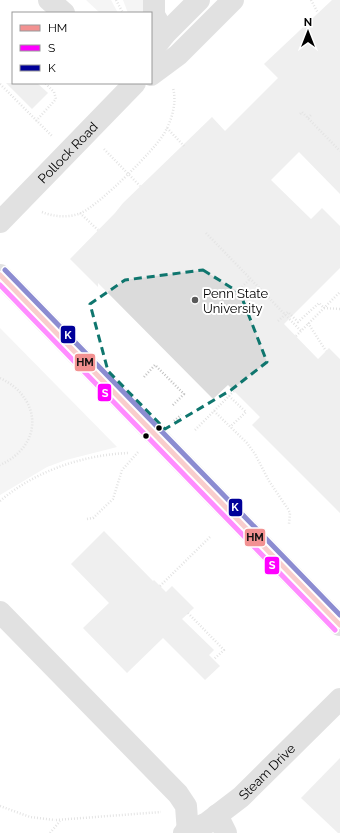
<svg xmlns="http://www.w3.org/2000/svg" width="340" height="833" viewBox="0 0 340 833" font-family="Raleway,sans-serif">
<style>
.green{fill:#e8e8e8}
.building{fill:#dbdbdb}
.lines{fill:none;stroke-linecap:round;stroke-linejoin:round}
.path{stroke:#c2c2c2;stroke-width:2.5;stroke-dasharray:1 2;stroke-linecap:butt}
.minor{stroke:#bdbdbd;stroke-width:22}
.bus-1-casing{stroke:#fff;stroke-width:8}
.bus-2-casing{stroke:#fff;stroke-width:8}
.bus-3-casing{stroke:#fff;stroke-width:8}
.bus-1{stroke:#f29191;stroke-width:5}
.bus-2{stroke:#f0f;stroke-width:5}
.bus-3{stroke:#009;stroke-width:5}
.marked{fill:none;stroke:#0f766e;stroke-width:3;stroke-dasharray:8 5;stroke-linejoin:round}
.poi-dot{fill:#595959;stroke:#fff;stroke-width:1.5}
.bus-dot{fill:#000;stroke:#fff;stroke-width:1.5}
.labels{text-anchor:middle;stroke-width:4;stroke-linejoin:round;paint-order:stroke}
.street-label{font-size:13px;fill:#000;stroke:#fff}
.poi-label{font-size:13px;fill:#000;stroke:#fff;text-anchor:start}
.line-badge{stroke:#fff;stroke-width:1.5}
.badge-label{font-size:11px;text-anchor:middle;font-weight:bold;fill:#fff}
.pale-badge-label{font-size:11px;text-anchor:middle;font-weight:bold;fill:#111}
</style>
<rect width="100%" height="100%" fill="#fff"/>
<g class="green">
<path d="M 86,0 L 111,0 L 118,13 L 100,13 Z"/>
<path d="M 123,0 L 144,0 L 144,13 L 128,13 Z"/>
<path d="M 0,328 L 117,447 L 66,460 L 47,467 L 0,495 Z"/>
</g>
<g class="building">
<path d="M 332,0 L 340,0 L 340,194 L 299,152 L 271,180 L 311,219 L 322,208 L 340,226 L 340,268 L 284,324 L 318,359 L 329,348 L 340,359 L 340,513 L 252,425 L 260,417 L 228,385 L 213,399 L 98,283 L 98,287 L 70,259 L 115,213 L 123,203 L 212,117 L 225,131 L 278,78 L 264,64 Z"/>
<path d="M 6,83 L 37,83 L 48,93 L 32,109 Z"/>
<path d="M 104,531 L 153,581 L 154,580 L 166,592 L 172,586 L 194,608 L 182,619 L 214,650 L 209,655 L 220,666 L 205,680 L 163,638 L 127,673 L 83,628 L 109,603 L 71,564 Z"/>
<path d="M 340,758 L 340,833 L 338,833 L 301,798 Z"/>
</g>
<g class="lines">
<g class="path">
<path d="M 116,0 L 123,13"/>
<path d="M 311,0 L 318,13"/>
<path d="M 0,84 L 52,136"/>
<path d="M 300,114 L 302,112 L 340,151"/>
<path d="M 308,118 L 312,114"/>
<path d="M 36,121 L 56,99 L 54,92 L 45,83"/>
<path d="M 167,128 L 184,146"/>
<path d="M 104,149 L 140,186"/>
<path d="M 42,212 C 54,217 69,218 81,213 C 99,205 156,149 165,132 C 172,119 177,103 173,88"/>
<path d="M 80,213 L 98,230"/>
<path d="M 206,233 L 301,331"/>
<path d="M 242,287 L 250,279"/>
<path d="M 278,321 L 288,312 L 298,322 L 319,303 L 324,308 L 340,309"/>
<path d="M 308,323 L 326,351"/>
<path d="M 296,336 L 340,292"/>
<path d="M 144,377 L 155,365 L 184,394 L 172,406"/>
<path d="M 0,378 C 42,398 44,445 0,465"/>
<path d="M 229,396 L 246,412 L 230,427"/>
<path d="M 214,411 L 247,443 L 255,454 L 269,481 L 288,509 L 290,513 L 289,524"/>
<path d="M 174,421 L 181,415"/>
<path d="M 195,430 L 234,391"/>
<path d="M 0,501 C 35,471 83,455 128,453"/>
<path d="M 87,519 L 93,518 L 113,499 L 122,470 L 139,451"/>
<path d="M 160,586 L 211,536"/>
<path d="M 188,613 L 224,650 L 214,659"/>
<path d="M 0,806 L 30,817 L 55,820"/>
<path d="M 56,820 L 161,812"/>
<path d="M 50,833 L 60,821"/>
</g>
<g class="minor">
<path d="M 49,0 L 64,13"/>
<path d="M 154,0 L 154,15 L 165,34"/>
<path d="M 151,52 L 165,34 L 199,0"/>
<path d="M 151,75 L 178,55 L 233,0"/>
<path id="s1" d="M 0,222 L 135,83"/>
<path d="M 0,275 L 340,625"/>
<path d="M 0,612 L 178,794 L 186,806 L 188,833"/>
<path d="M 217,815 L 226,833"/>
<path id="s2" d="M 184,833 L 207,823 L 241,797 L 340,699"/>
</g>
<g class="bus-1-casing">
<path id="bus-1" d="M 0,275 L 340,625"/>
</g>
<g class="bus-2-casing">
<path id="bus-2" d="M 0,285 L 335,630"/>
</g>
<g class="bus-3-casing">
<path id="bus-3" d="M 5,270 L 340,615"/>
</g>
<use href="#bus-1" class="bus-1"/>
<use href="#bus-2" class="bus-2"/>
<use href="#bus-3" class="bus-3"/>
</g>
<path d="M0 0H340V833H0ZM 203,270 L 240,293 L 267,362 L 231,390 L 165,429 L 108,371 L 90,304 L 125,280 Z" fill="#fff" fill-opacity=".55" fill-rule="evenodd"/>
<path class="marked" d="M 203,270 L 240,293 L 267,362 L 231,390 L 165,429 L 108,371 L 90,304 L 125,280 Z"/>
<circle class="poi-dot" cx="195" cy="300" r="4"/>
<g class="bus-dot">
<circle cx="159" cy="428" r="3.5"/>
<circle cx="146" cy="436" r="3.5"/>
</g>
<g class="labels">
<g class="street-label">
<text dy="5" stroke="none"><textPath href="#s1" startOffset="97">Pollock Road</textPath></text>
<text dy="5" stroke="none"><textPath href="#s2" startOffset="104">Steam Drive</textPath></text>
</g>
<g class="poi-label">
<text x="203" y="298">Penn State<tspan x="203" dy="15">University</tspan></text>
</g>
</g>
<g class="line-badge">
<rect x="60" y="325" width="16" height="19" rx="4" fill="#009"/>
<rect x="74" y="353" width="22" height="19" rx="4" fill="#f29191"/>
<rect x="97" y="383" width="15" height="19" rx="4" fill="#f0f"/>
<rect x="228" y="498" width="15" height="19" rx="4" fill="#009"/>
<rect x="244" y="528" width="22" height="19" rx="4" fill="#f29191"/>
<rect x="264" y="556" width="16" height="19" rx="4" fill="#f0f"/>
</g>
<g class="badge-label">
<text x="68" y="339">K</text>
<text x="105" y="397">S</text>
<text x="235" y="511">K</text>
<text x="272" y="569">S</text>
</g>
<g class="pale-badge-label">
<text x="85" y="366">HM</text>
<text x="255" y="541">HM</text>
</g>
<rect x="12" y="12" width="140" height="72" fill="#ffffff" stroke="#999999"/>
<rect x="20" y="25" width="20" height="6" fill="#f29191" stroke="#999999"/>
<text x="48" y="32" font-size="12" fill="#000000">HM</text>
<rect x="20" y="45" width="20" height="6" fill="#ff00ff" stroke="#999999"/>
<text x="48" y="52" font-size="12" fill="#000000">S</text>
<rect x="20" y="65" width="20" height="6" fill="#000099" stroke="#999999"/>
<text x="48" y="72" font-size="12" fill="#000000">K</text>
<g transform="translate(308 32)" stroke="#ffffff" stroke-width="3" paint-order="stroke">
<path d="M0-3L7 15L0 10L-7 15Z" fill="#000000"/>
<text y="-6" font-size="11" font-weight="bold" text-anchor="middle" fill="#000000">N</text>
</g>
</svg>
